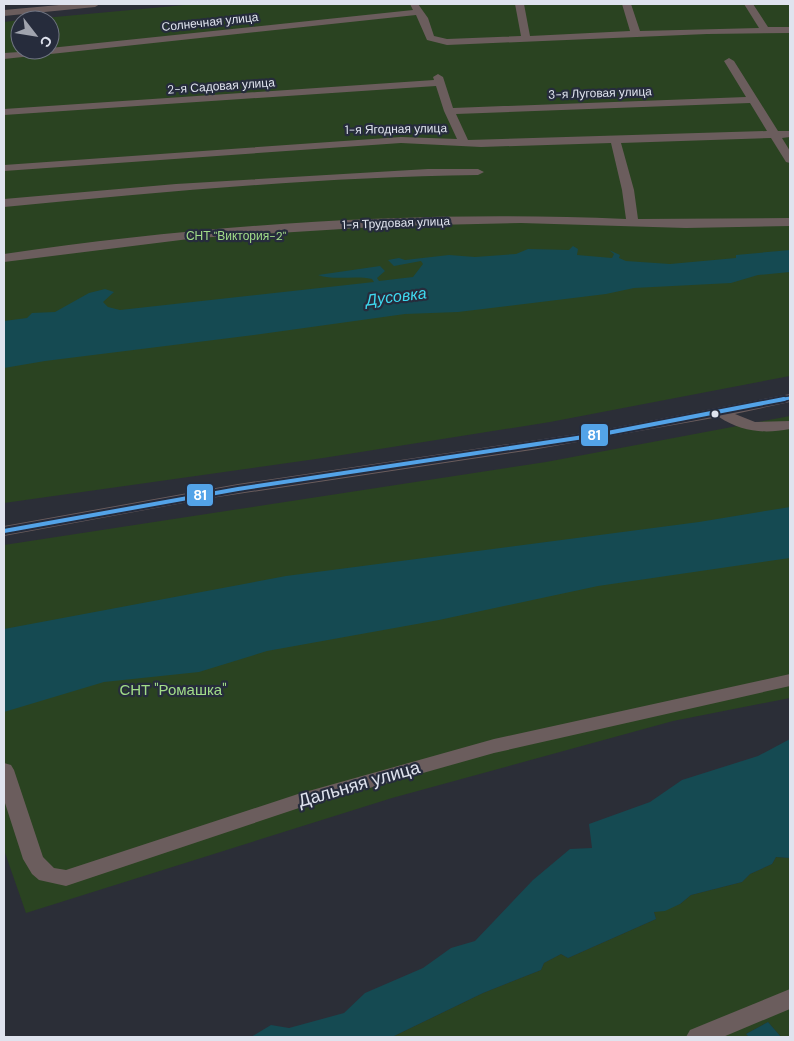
<svg xmlns="http://www.w3.org/2000/svg" width="794" height="1041" viewBox="0 0 794 1041" font-family="'DM Sans',sans-serif">
<style>
.green{fill:#2a4321}
.water{fill:#154a52}
.lines{fill:none;stroke-linecap:round;stroke-linejoin:round}
.minor{fill:#6b5d5d;fill-rule:evenodd}
.bus-1-far1-casing{stroke:#262c3c;stroke-width:6}
.bus-1-casing{stroke:#262c3c;stroke-width:8}
.bus-1-far1{stroke:#53a3e8;stroke-width:3}
.bus-1{stroke:#53a3e8;stroke-width:4}
.bus-dot{fill:#dfe3ee;stroke:#262c3c;stroke-width:2}
.labels{text-anchor:middle;stroke-width:4.5;stroke-linejoin:round;paint-order:stroke}
.far-street-label{font-size:12px;fill:#dfe3ee;stroke:#262c3c}
.far-park-label{font-size:12px;fill:#a2dd89;stroke:#262c3c}
.park-label{font-size:15px;fill:#a2dd89;stroke:#262c3c}
.water-label{font-size:16px;font-style:italic;fill:#3ed9ef;stroke:#262c3c}
.near-street-label{font-size:18px;fill:#dfe3ee;stroke:#262c3c}
.line-badge{stroke:#262c3c;stroke-width:2}
.badge-label{font-size:14px;text-anchor:middle;font-weight:bold;fill:#fff}
</style>
<rect width="100%" height="100%" fill="#2b2e37"/>
<g class="green">
<path d="M 196,4 L 790,4 L 790,376 L 550,422 L 323,458 L 4,503 L 4,22 L 20,20 L 20,50 L 50,50 L 50,20 L 22,20 Z"/>
<path d="M 790,416 L 790,698 L 673,721 L 392,798 L 26,913 L 4,850 L 4,545 L 546,462 Z"/>
<path d="M 776,857 L 790,858 L 790,1037 L 781,1037 L 768,1022 L 746,1034 L 749,1037 L 392,1037 L 483,993 L 541,970 L 544,963 L 561,954 L 568,958 L 656,919 L 654,912 L 680,904 L 691,895 L 742,882 L 750,874 L 772,864 Z"/>
</g>
<g class="water">
<path d="M 573,246 L 578,249 L 577,255 L 612,258 L 614,254 L 609,250 L 620,255 L 619,258 L 626,261 L 670,264 L 736,258 L 736,255 L 790,250 L 790,272 L 758,275 L 731,283 L 634,288 L 606,294 L 458,312 L 405,314 L 254,335 L 45,361 L 4,368 L 4,321 L 27,318 L 32,313 L 55,312 L 89,293 L 105,289 L 114,292 L 103,302 L 108,307 L 120,310 L 374,282 L 372,279 C 354,275 335,281 318,275 L 380,266 L 385,271 L 377,278 L 379,281 L 413,277 L 423,264 L 421,261 L 394,266 L 388,260 L 399,258 L 405,260 L 449,255 L 475,257 L 516,254 L 528,249 L 569,250 Z"/>
<path d="M 790,507 L 790,558 L 598,586 L 439,620 L 267,651 L 199,672 L 104,682 L 4,712 L 4,629 L 286,576 L 699,522 Z"/>
<path d="M 790,739 L 790,858 L 776,857 L 772,864 L 750,874 L 742,882 L 691,895 L 680,904 L 665,911 L 654,912 L 656,919 L 568,958 L 561,954 L 544,963 L 541,970 L 483,993 L 392,1037 L 251,1037 L 271,1025 L 289,1028 L 344,1013 L 365,993 L 423,968 L 451,948 L 475,941 L 533,880 L 570,849 L 592,848 L 589,824 L 650,802 L 682,780 L 758,756 Z"/>
<path d="M 768,1022 L 781,1037 L 749,1037 L 746,1034 Z"/>
</g>
<g class="lines">
<g class="minor">
<path d="M 70,4 L 100,4 L 95,7 L 4,16 L 4,10 Z"/>
<path d="M 410,4 L 418,4 L 428,18 L 434,36 L 447,39 L 521,36 L 515,4 L 524,4 L 530,36 L 630,31 L 622,4 L 631,4 L 640,31 L 759,28 L 744,4 L 753,4 L 768,27 L 790,27 L 790,33 L 707,34 L 447,45 L 427,40 L 416,15 L 4,59 L 4,53 L 50,50 L 50,48 L 413,10 Z"/>
<path d="M 729,58 L 734,61 L 778,131 L 790,131 L 790,137 L 782,138 L 790,151 L 790,163 L 786,162 L 771,138 L 621,143 L 634,190 L 638,219 L 790,218 L 790,226 L 686,228 L 521,223 L 391,226 L 197,238 L 4,262 L 4,254 C 209,224 418,210 626,219 L 622,190 L 611,143 L 481,147 L 401,143 L 4,171 L 4,165 L 401,137 L 457,139 L 444,111 L 436,86 L 4,115 L 4,109 L 434,80 L 433,77 L 438,74 L 443,77 L 453,108 L 746,97 L 724,61 ZM 750,103 L 767,131 L 468,140 L 456,114 Z"/>
<path d="M 428,169 L 478,169 L 484,172 L 478,175 C 320,177 161,192 4,207 L 4,199 L 176,184 Z"/>
<path d="M 790,394 L 790,402 L 735,414 L 755,422 L 790,421 L 790,429 C 764,434 742,432 719,417 L 532,450 L 205,499 L 4,536 L 4,526 L 238,484 L 597,431 Z"/>
<path d="M 790,674 L 790,686 L 494,753 L 302,807 L 66,886 L 39,880 L 32,874 L 23,859 L 4,800 L 4,763 L 11,765 L 14,770 L 43,857 L 54,868 L 66,870 L 298,794 L 494,739 Z"/>
<path d="M 790,989 L 790,1009 L 723,1037 L 686,1037 L 690,1030 Z"/>
</g>
<g class="bus-1-far1-casing">
<path id="bus-1-far1" d="M 779,400 L 790,398"/>
</g>
<g class="bus-1-casing">
<path id="bus-1" d="M 4,531 L 238,489 L 597,435 L 784,399"/>
</g>
<use href="#bus-1-far1" class="bus-1-far1"/>
<use href="#bus-1" class="bus-1"/>
</g>
<circle class="bus-dot" cx="715" cy="414" r="4.5"/>
<g class="labels">
<g class="far-street-label">
<text transform="translate(210 22) rotate(-6)" y="4">Солнечная улица</text>
<text transform="translate(221 86) rotate(-4)" y="4">2-я Садовая улица</text>
<text transform="translate(600 93) rotate(-2)" y="4">3-я Луговая улица</text>
<text transform="translate(396 129) rotate(-1)" y="4">1-я Ягодная улица</text>
<text transform="translate(396 223) rotate(-2)" y="4">1-я Трудовая улица</text>
</g>
<g class="far-park-label">
<text x="236" y="240">СНТ "Виктория-2"</text>
</g>
<g class="park-label">
<text x="173" y="695">СНТ "Ромашка"</text>
</g>
<g class="water-label">
<text transform="translate(396 296) rotate(-7)" y="6">Дусовка</text>
</g>
<g class="near-street-label">
<text transform="translate(359 784) rotate(-16)" y="6">Дальняя улица</text>
</g>
</g>
<g class="line-badge">
<rect x="580" y="423" width="29" height="24" rx="5" fill="#53a3e8"/>
<rect x="186" y="483" width="28" height="24" rx="5" fill="#53a3e8"/>
</g>
<g class="badge-label">
<text x="594" y="440">81</text>
<text x="200" y="500">81</text>
</g>
<rect width="794" height="1041" fill="none" stroke="#dfe3ee" stroke-width="10"/>
<g transform="translate(35 35) rotate(121)"><circle r="24" fill="#262c3c" stroke="#707583"/>
<path d="M0-4L9 19L0 12L-9 19Z" fill="#a0a4ae"/>
<text y="-8" font-size="14" font-weight="bold" text-anchor="middle" fill="#dfe3ee">С</text>
</g>
</svg>
